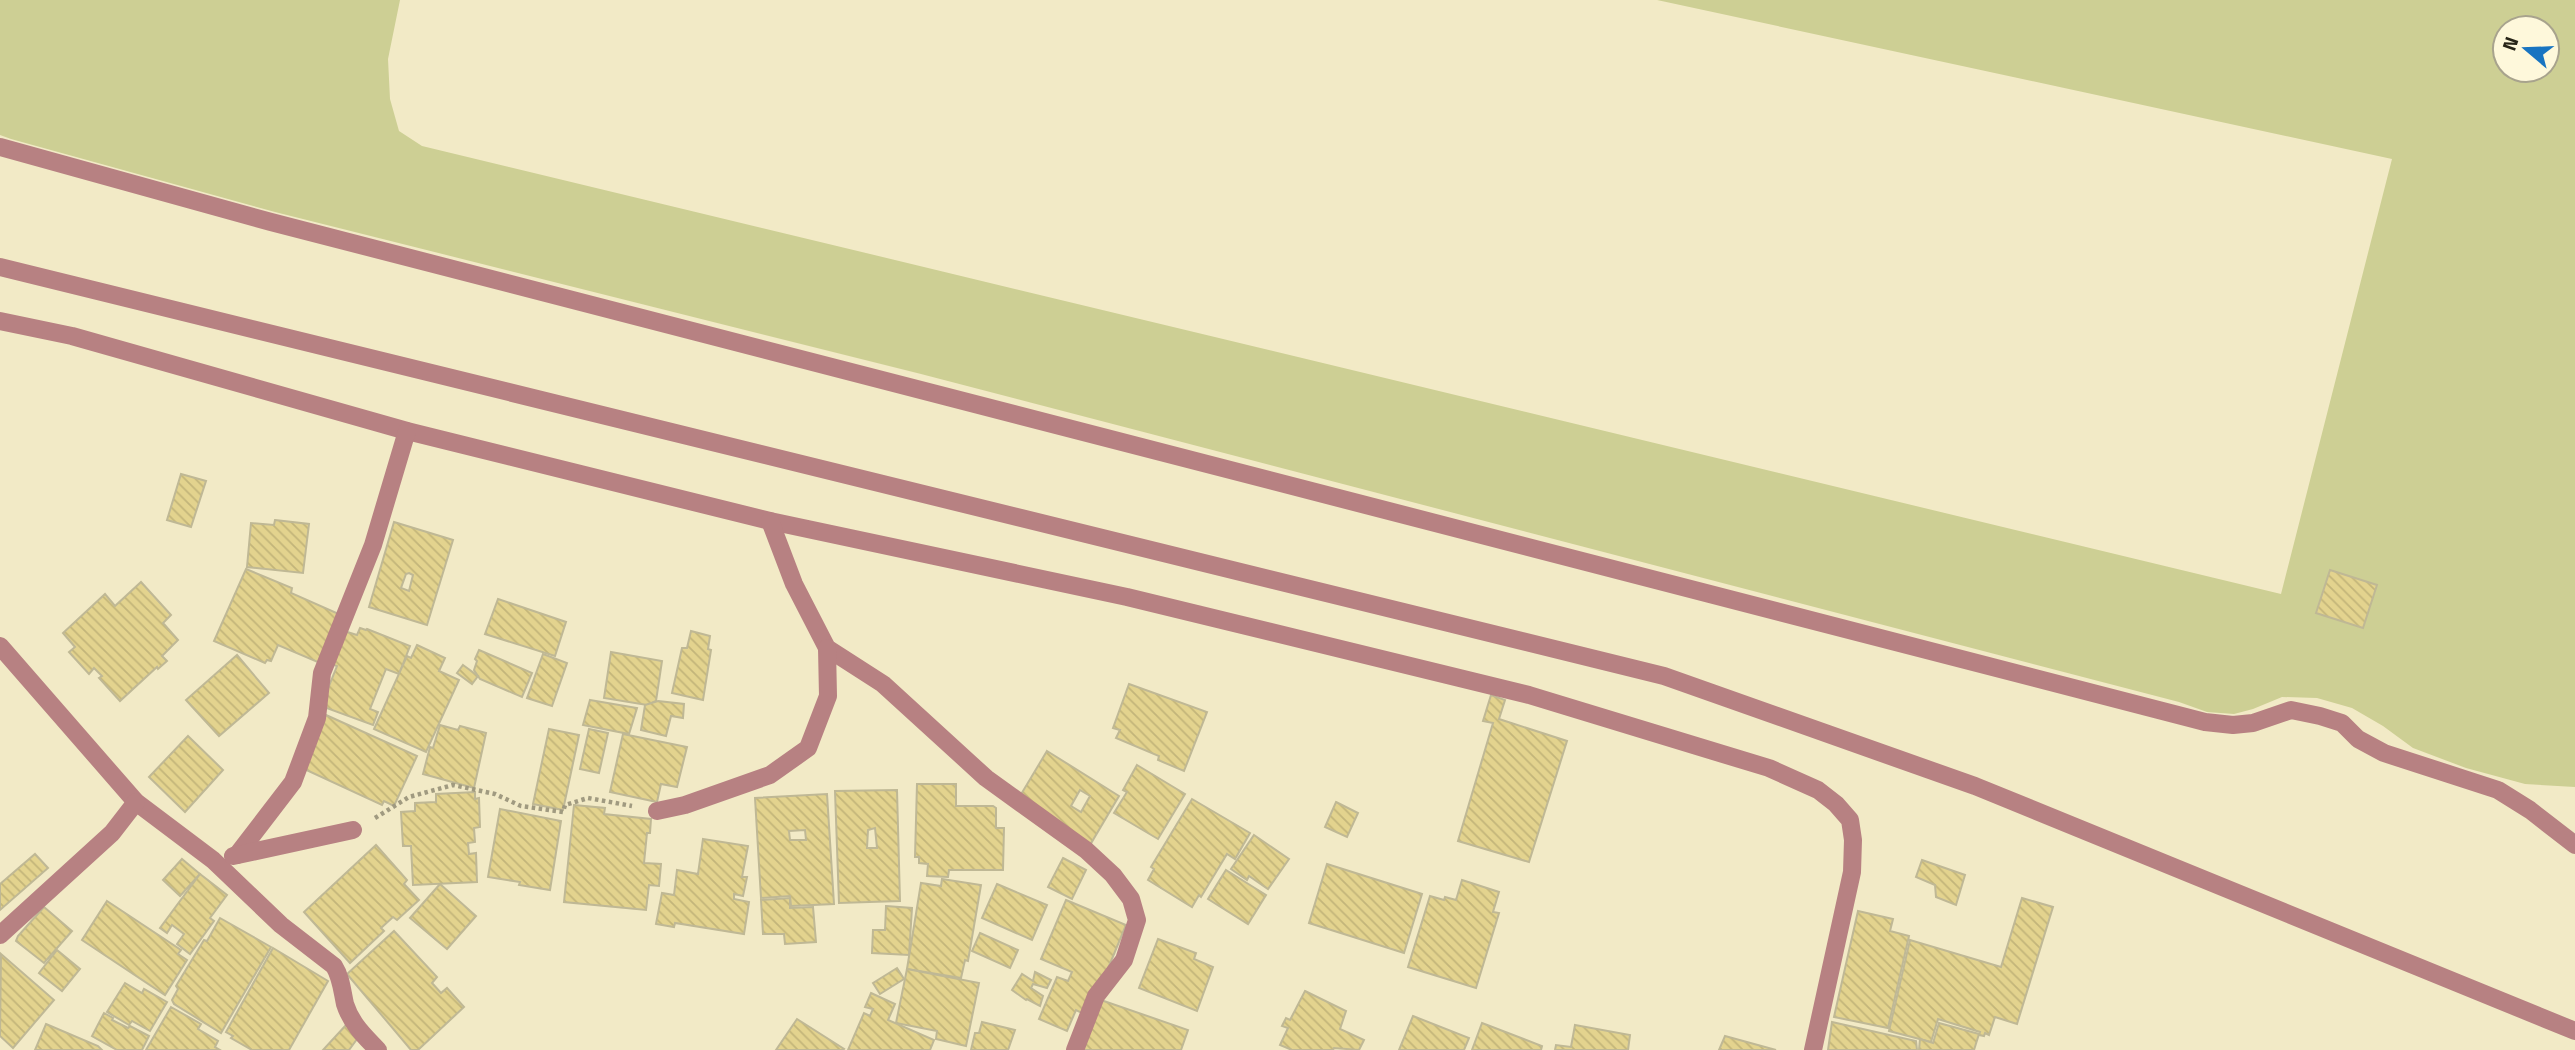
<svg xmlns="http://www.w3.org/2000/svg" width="2575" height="1050" viewBox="0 0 2575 1050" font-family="'Titillium Web',sans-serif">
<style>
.grass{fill:#cdcf94;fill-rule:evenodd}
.building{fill:url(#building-back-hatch);stroke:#bfb895;stroke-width:2;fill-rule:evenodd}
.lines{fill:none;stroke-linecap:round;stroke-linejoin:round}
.path{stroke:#a09a80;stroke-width:4.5;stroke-dasharray:3.5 3.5;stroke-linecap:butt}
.lane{stroke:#b78182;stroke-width:18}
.street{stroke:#b78182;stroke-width:18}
</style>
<defs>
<pattern id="building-back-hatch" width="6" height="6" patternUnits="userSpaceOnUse" patternTransform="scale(1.75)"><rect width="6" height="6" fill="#e3d38e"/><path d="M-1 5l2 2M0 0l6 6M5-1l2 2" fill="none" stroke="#c3b57a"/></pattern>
</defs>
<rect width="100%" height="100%" fill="#f2eac6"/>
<path class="grass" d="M 0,0 L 400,0 L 388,59 L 390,99 L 399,131 L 422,146 L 2281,594 L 2392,159 L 1657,0 L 2575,0 L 2575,787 L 2525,784 L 2466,768 L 2413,748 L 2383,726 L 2352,708 L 2317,698 L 2282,697 L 2253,709 L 2234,714 L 2207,712 L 2179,702 L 921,374 L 275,212 L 11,139 L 0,135 ZM 2505,28 L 2547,28 L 2547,70 L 2505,70 Z"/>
<g class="building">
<path d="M 181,474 L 206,481 L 191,527 L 167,520 Z"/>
<path d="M 275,520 L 309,524 L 303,573 L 247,567 L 251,523 L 274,525 Z"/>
<path d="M 394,522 L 453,540 L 427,625 L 369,607 ZM 409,573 L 413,575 L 409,591 L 401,588 L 406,574 Z"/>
<path d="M 246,569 L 292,588 L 291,593 L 341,615 L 320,663 L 278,645 L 271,661 L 267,660 L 265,663 L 214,641 Z"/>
<path d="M 2330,570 L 2377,585 L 2363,628 L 2316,613 Z"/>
<path d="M 141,582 L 171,615 L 163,623 L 178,640 L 162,656 L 167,661 L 158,669 L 157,667 L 120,701 L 99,678 L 102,676 L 94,668 L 89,674 L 69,652 L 75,647 L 63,633 L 105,594 L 115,606 Z"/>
<path d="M 498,599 L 566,622 L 555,656 L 485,634 Z"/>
<path d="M 360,628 L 366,630 L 367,629 L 410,646 L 399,674 L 386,669 L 370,709 L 378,712 L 373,725 L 321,706 L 337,666 L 331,664 L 344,631 L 357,635 Z"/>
<path d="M 691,631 L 710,636 L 708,649 L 711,650 L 703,700 L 672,693 L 682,648 L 687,648 Z"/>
<path d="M 417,645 L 445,658 L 439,671 L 459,680 L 426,752 L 374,729 L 407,656 L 411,658 Z"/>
<path d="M 479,650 L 532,673 L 522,697 L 480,679 L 474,670 L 477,661 L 475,659 Z"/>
<path d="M 611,652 L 662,661 L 656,701 L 647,705 L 604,698 Z"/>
<path d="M 543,654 L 567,663 L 552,706 L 527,698 Z"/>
<path d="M 237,655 L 269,693 L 219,736 L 186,700 Z"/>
<path d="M 463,665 L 478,676 L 472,684 L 457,673 Z"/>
<path d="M 1129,684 L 1207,712 L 1184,771 L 1158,760 L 1159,756 L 1116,738 L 1120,730 L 1113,728 Z"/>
<path d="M 1491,695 L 1505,700 L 1499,719 L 1567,741 L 1529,862 L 1458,841 L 1493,723 L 1483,721 Z"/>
<path d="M 590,700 L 637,708 L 629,734 L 583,725 Z"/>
<path d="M 658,701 L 684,704 L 683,718 L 671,716 L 666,736 L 641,730 L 645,705 Z"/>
<path d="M 326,715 L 417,756 L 394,806 L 384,801 L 382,805 L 302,768 Z"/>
<path d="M 440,725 L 458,730 L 460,726 L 486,733 L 474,788 L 423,774 L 430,747 L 433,748 Z"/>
<path d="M 549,729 L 579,735 L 563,810 L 533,804 Z"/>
<path d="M 589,729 L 608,733 L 599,773 L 580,769 Z"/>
<path d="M 623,734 L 687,747 L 677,787 L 661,784 L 657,802 L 610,792 Z"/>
<path d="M 188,736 L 223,770 L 185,812 L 149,777 Z"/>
<path d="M 1047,751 L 1119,796 L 1090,845 L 1017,801 ZM 1080,790 L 1090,796 L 1081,812 L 1071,806 Z"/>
<path d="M 1137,765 L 1185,794 L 1158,839 L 1114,813 L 1127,792 L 1123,790 Z"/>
<path d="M 917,784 L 956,784 L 956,806 L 993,806 L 996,808 L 996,828 L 1004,828 L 1003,870 L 949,870 L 948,877 L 927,876 L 928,864 L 919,863 L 919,857 L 915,857 Z"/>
<path d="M 897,790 L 900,901 L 839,903 L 835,791 ZM 875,828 L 877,848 L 867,848 L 868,830 Z"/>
<path d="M 475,792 L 475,799 L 479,798 L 480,827 L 474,828 L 475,842 L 468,843 L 469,854 L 476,853 L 477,882 L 413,885 L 411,846 L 403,846 L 401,812 L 415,811 L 415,803 L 436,802 L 436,794 Z"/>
<path d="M 827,794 L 834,904 L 791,906 L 790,896 L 761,898 L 755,798 ZM 805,830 L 806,840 L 790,840 L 789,831 Z"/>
<path d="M 1192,799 L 1250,833 L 1235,859 L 1227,854 L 1201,897 L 1199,895 L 1192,907 L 1148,880 L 1154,869 L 1151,867 Z"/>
<path d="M 1336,802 L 1358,813 L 1347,837 L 1325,827 Z"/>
<path d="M 574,805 L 605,808 L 604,814 L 651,819 L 650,833 L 647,833 L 644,863 L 661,864 L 659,886 L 649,885 L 646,910 L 564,902 Z"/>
<path d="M 500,809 L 561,821 L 550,890 L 519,885 L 520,882 L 488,877 Z"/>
<path d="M 1254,835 L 1289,859 L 1268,889 L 1249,876 L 1247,880 L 1231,869 Z"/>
<path d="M 703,839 L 748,846 L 742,877 L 747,877 L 743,896 L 734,894 L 734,899 L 749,902 L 744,934 L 675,923 L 674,927 L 656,924 L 662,893 L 674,895 L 677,870 L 698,874 Z"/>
<path d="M 376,845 L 407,880 L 404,884 L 419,900 L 397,920 L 393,917 L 381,928 L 384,931 L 350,963 L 304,912 Z"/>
<path d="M 35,854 L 48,868 L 0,910 L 0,884 Z"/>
<path d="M 1063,858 L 1086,870 L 1072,899 L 1048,887 Z"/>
<path d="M 182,859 L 200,874 L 180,896 L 163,880 Z"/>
<path d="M 1922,860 L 1965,875 L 1956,905 L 1936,897 L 1935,885 L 1916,877 Z"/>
<path d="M 1327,864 L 1422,894 L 1404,953 L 1309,923 Z"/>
<path d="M 1226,870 L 1266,895 L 1248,924 L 1208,899 Z"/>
<path d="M 200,874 L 227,895 L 210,918 L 214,921 L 190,954 L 177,944 L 184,934 L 172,925 L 167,933 L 160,928 Z"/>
<path d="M 942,879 L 981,885 L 968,961 L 965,960 L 961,978 L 907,969 L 921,883 L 941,886 Z"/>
<path d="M 1462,880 L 1499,892 L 1493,912 L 1499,913 L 1476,988 L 1408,967 L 1430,896 L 1444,900 L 1445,897 L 1456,900 Z"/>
<path d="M 440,884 L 476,916 L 447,949 L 410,918 Z"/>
<path d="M 997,884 L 1047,905 L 1032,940 L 982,918 Z"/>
<path d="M 790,898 L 790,908 L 813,907 L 816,942 L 785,944 L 784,934 L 763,934 L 761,900 Z"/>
<path d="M 2022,898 L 2053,907 L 2017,1024 L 1995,1017 L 1989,1035 L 1985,1033 L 1984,1036 L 1979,1035 L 1980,1032 L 1938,1019 L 1931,1042 L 1889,1031 L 1910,940 L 2001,967 Z"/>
<path d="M 1066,900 L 1126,925 L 1102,983 L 1084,1014 L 1076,1010 L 1067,1031 L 1039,1019 L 1057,977 L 1068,981 L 1072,972 L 1041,959 Z"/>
<path d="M 107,901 L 181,950 L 178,954 L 187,960 L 165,995 L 82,940 Z"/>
<path d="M 886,906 L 912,908 L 909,955 L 872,953 L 873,930 L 885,930 Z"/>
<path d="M 44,907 L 72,931 L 44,963 L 16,941 L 18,936 Z"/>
<path d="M 1858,911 L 1893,919 L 1890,931 L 1909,936 L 1888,1028 L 1834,1017 Z"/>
<path d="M 220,918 L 271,947 L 221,1033 L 174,1004 L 172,1000 L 178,989 L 176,986 L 204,940 L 207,941 Z"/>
<path d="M 394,931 L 437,977 L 432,983 L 441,993 L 447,988 L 464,1007 L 418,1050 L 411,1050 L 347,974 Z"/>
<path d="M 980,933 L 1018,950 L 1010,968 L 972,951 Z"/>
<path d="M 1158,939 L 1196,953 L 1194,959 L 1213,967 L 1197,1011 L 1139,988 Z"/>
<path d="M 273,948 L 328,981 L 289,1050 L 252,1050 L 231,1038 L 233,1036 L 226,1032 Z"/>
<path d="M 57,950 L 80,969 L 62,991 L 39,973 Z"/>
<path d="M 1,954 L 54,1000 L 13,1048 L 0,1036 Z"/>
<path d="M 897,968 L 904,979 L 880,994 L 873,983 Z"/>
<path d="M 907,969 L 979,983 L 966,1046 L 936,1039 L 937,1031 L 896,1023 Z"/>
<path d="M 1035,972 L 1051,980 L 1047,988 L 1033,984 L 1031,988 L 1043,996 L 1040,1006 L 1027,999 L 1026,1000 L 1012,990 L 1022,974 L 1033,981 Z"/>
<path d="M 125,983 L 142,993 L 144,989 L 167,1002 L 150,1031 L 132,1021 L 129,1025 L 107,1012 Z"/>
<path d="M 1305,991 L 1346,1011 L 1340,1029 L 1364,1040 L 1359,1050 L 1334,1048 L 1333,1050 L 1292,1050 L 1280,1045 L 1288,1028 L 1282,1026 L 1286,1018 L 1290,1020 Z"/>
<path d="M 871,993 L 895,1004 L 888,1020 L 934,1040 L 930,1050 L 848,1050 L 864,1013 L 870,1016 L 873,1009 L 865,1007 Z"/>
<path d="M 1098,999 L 1188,1030 L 1181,1050 L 1082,1050 Z"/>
<path d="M 171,1007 L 201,1024 L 198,1029 L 218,1041 L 215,1047 L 220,1050 L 146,1050 Z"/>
<path d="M 104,1013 L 113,1018 L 112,1020 L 128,1028 L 130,1026 L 149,1036 L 142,1050 L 117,1050 L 92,1036 Z"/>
<path d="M 1413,1016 L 1469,1038 L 1464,1050 L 1399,1050 Z"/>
<path d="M 797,1019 L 844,1049 L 843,1050 L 776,1050 Z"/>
<path d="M 982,1022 L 1015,1030 L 1008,1050 L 971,1050 L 975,1033 L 979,1033 Z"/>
<path d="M 1832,1022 L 1916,1041 L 1917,1050 L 1828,1050 Z"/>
<path d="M 1482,1023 L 1542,1046 L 1541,1050 L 1472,1050 Z"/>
<path d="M 1939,1023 L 1979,1034 L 1974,1050 L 1919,1050 L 1920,1039 L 1933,1043 Z"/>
<path d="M 46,1024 L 98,1046 L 102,1050 L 35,1050 Z"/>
<path d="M 347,1024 L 360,1035 L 349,1050 L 323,1050 Z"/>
<path d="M 1575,1025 L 1630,1035 L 1628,1050 L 1555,1050 L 1556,1045 L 1571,1047 Z"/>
<path d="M 1725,1036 L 1776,1050 L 1719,1050 Z"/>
</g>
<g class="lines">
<path class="path" d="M 375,818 L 409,797 L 453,785 L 495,794 L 521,806 L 563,812 L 565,805 L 588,798 L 632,806"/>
<g class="lane">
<path d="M 0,147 L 271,222 L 2205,722 L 2233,725 L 2253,723 L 2291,710 L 2320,716 L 2342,723 L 2358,739 L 2384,753 L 2498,790 L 2530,810 L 2575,845"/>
<path d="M 0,267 L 1664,676 L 1975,786 L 2575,1031"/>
</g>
<g class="street">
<path d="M 0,321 L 72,336 L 407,431 L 770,521 L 1127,597 L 1529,695 L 1769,768 L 1818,790 L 1836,804 L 1850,820 L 1853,840 L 1852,872 L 1813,1050"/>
<path d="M 770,521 L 794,584 L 827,648 L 883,684 L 986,778 L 1086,850 L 1113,875 L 1131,899 L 1137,920 L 1124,960 L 1096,996 L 1075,1050"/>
<path d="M 0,646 L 136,802 L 213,860 L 281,925 L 334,966 C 341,977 342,990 345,1004 C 351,1023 364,1036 378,1050"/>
<path d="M 657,811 L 685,805 L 770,775 L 808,748 L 828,696 L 827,648"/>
<path d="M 237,855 L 293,782 L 317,718 L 322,673 L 373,545 L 407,431"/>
<path d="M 233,856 L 353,830"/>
<path d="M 0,935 L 112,833 L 136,802"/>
</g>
</g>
<g transform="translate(2526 49) rotate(289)"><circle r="33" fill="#fef8db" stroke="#a8a38d" stroke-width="2"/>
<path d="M0-5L12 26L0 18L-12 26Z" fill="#1874c1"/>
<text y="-10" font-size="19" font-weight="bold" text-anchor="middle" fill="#272417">N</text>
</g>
</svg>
